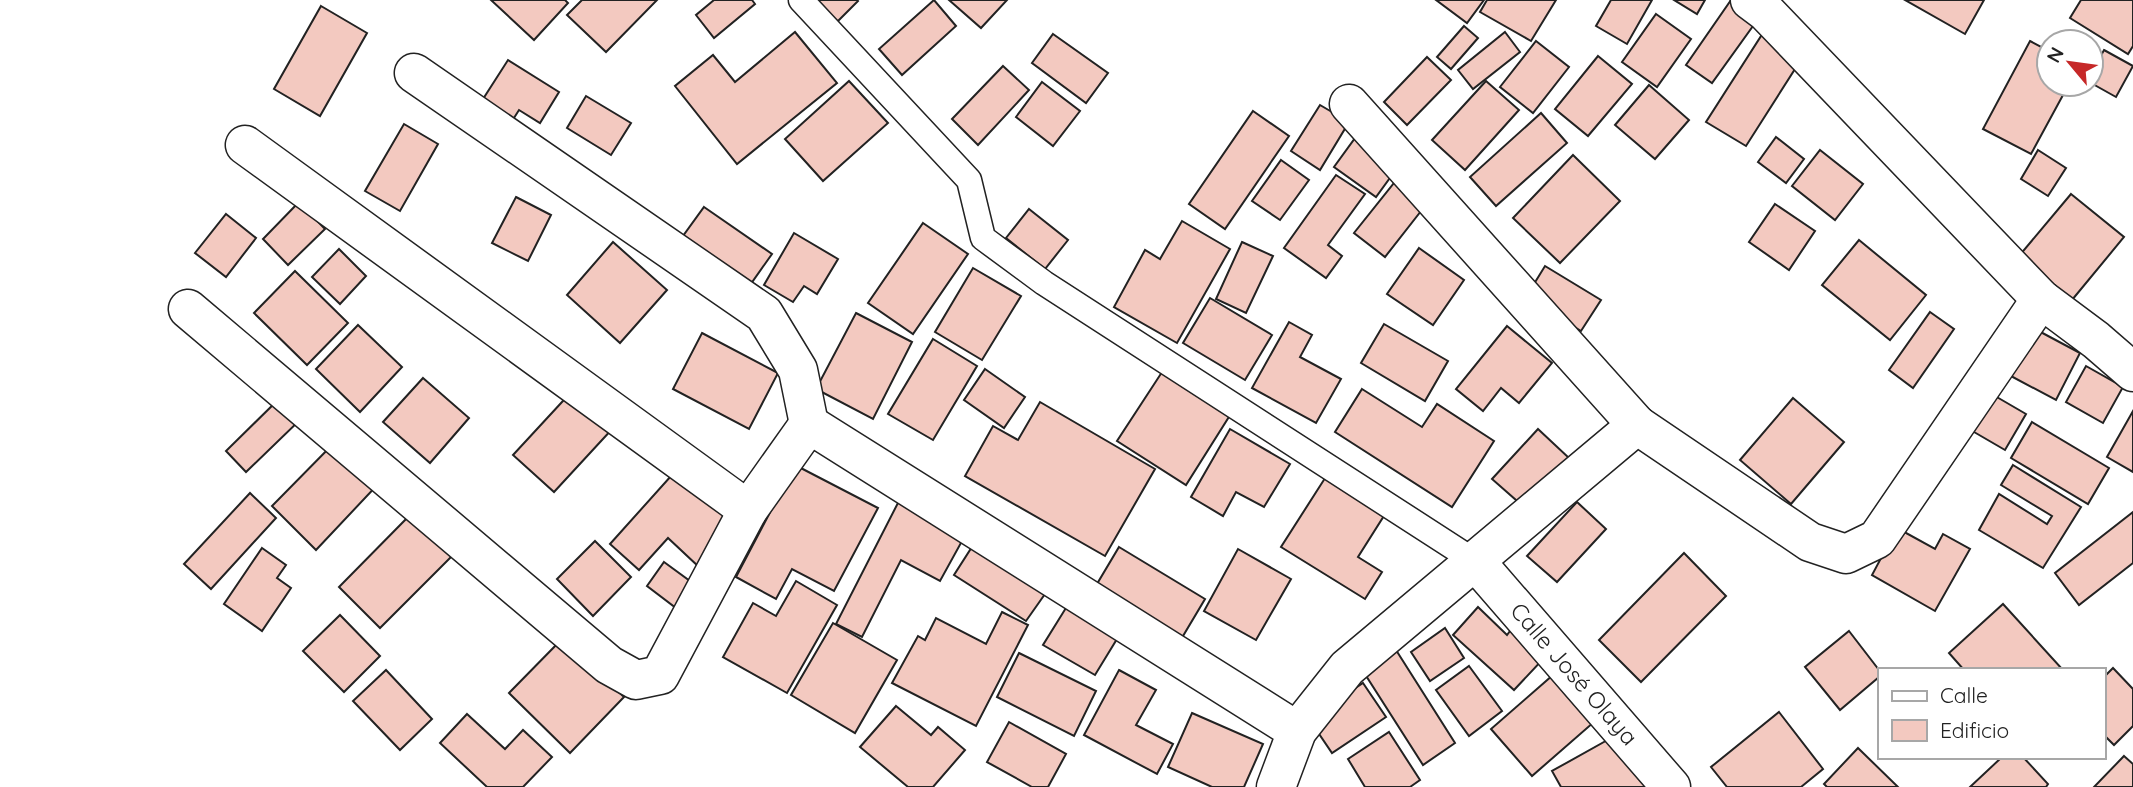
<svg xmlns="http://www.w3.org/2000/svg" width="2133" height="787" viewBox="0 0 2133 787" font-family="Quicksand,sans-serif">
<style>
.building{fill:#f3c9c0;stroke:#222;stroke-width:2}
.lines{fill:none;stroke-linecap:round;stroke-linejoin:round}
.service-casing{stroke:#222;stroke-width:27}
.minor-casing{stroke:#222;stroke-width:41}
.service{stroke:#fff;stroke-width:24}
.minor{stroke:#fff;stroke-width:38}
.labels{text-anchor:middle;stroke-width:5;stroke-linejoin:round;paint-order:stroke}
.street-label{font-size:23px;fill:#222;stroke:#fff}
</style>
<rect width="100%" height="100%" fill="#fff"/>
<g class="building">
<path d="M 491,0 L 565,0 L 568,3 L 534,40 Z"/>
<path d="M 582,0 L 657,0 L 606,52 L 567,15 Z"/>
<path d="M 714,0 L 752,0 L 755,4 L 714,38 L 696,15 Z"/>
<path d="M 814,0 L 857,0 L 858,1 L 836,23 Z"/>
<path d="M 934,0 L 956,26 L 902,75 L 879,49 Z"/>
<path d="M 949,0 L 1007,0 L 981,28 Z"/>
<path d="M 1436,0 L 1484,0 L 1467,23 Z"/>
<path d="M 1487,0 L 1556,0 L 1531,41 L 1480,12 Z"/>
<path d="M 1611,0 L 1652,0 L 1627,44 L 1596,26 Z"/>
<path d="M 1674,0 L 1705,0 L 1697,14 Z"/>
<path d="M 1731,0 L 1758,19 L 1712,83 L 1686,65 Z"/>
<path d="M 1905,0 L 1984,0 L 1965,34 Z"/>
<path d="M 2081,0 L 2133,0 L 2133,46 L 2128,54 L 2070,18 Z"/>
<path d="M 321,6 L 367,33 L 320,116 L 274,89 Z"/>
<path d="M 1656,14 L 1691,39 L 1657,87 L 1622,62 Z"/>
<path d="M 1464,26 L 1478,38 L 1451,69 L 1437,57 Z"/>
<path d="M 795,32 L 837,83 L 737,164 L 675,86 L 713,55 L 735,82 Z"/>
<path d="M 1505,32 L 1520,52 L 1473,89 L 1458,70 Z"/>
<path d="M 1763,33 L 1802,58 L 1746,146 L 1706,122 Z"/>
<path d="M 1053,34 L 1108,73 L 1086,103 L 1032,63 Z"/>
<path d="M 1536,41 L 1569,67 L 1533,113 L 1500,87 Z"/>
<path d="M 2030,41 L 2049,51 L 2049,84 L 2069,84 L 2031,154 L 1983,129 Z"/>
<path d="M 2104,50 L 2133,66 L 2116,97 L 2091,83 L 2091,74 Z"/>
<path d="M 1598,56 L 1632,84 L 1588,136 L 1555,109 Z"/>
<path d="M 1427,57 L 1451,80 L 1407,125 L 1384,102 Z"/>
<path d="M 508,60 L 559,92 L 540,123 L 519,110 L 507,129 L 476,110 Z"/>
<path d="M 1003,66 L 1029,90 L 978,145 L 952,119 Z"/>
<path d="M 849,81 L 888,123 L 823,181 L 785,139 Z"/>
<path d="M 1486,81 L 1519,110 L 1465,170 L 1432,140 Z"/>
<path d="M 1042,82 L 1080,111 L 1053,146 L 1016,117 Z"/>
<path d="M 1649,85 L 1689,120 L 1655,159 L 1615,125 Z"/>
<path d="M 586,96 L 631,123 L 611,155 L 567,128 Z"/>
<path d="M 1320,105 L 1349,122 L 1320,170 L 1291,151 Z"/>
<path d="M 1253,111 L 1289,136 L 1225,229 L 1189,204 Z"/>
<path d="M 1541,113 L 1567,143 L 1496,206 L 1470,177 Z"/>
<path d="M 404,124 L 438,144 L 400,211 L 365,191 Z"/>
<path d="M 1358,134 L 1400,164 L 1376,197 L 1334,167 Z"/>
<path d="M 1776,137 L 1804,159 L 1786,183 L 1758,162 Z"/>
<path d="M 1820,150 L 1863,184 L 1835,220 L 1792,186 Z"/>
<path d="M 2038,150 L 2066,168 L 2048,196 L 2021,179 Z"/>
<path d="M 1573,155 L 1620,201 L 1560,263 L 1513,218 Z"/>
<path d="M 1281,160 L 1309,180 L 1280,220 L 1252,201 Z"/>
<path d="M 1402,173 L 1432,197 L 1385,257 L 1354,233 Z"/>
<path d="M 1336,175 L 1365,194 L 1328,245 L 1342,256 L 1326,278 L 1284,248 Z"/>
<path d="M 2071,194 L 2124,237 L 2072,300 L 2019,256 Z"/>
<path d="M 516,197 L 551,215 L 528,261 L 492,243 Z"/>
<path d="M 299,202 L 325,229 L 288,265 L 263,239 Z"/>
<path d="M 1775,204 L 1815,231 L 1789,270 L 1749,242 Z"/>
<path d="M 704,207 L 772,254 L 743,295 L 675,247 Z"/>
<path d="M 1029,209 L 1068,240 L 1045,269 L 1006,238 Z"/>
<path d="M 226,214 L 256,238 L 226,277 L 195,253 Z"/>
<path d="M 1182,221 L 1230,249 L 1177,343 L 1114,307 L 1145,250 L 1160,259 Z"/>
<path d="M 923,223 L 968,254 L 913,334 L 868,303 Z"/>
<path d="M 794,233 L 838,259 L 817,294 L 804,286 L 793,302 L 764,285 Z"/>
<path d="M 1859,240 L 1926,295 L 1890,340 L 1822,285 Z"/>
<path d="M 613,242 L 667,290 L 620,343 L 567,295 Z"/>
<path d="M 1242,242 L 1273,256 L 1246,313 L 1216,299 Z"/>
<path d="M 1419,248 L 1464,280 L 1433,325 L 1387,294 Z"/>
<path d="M 339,249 L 366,276 L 340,304 L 312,277 Z"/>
<path d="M 1545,266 L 1601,300 L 1581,331 L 1526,297 Z"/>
<path d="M 973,268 L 1021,296 L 982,360 L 935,332 Z"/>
<path d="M 295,271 L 348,323 L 307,365 L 254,313 Z"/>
<path d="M 1210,298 L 1272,335 L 1245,380 L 1183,343 Z"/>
<path d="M 1930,312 L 1954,329 L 1913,388 L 1889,370 Z"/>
<path d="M 856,313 L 912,342 L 873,419 L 816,389 Z"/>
<path d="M 1289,322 L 1312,335 L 1300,357 L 1341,379 L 1316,423 L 1252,388 Z"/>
<path d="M 1384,324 L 1448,361 L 1425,401 L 1361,363 Z"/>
<path d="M 358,325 L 402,367 L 360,412 L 316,369 Z"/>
<path d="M 1507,326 L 1552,363 L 1519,403 L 1501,388 L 1483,411 L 1456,389 Z"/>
<path d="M 2035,329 L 2080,353 L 2056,400 L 2009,375 Z"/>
<path d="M 702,333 L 778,373 L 749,429 L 673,389 Z"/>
<path d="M 933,339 L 977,366 L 933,440 L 888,414 Z"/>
<path d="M 2086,366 L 2123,387 L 2103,423 L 2066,402 Z"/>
<path d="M 985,369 L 1025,397 L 1004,428 L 964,400 Z"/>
<path d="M 1164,369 L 1232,412 L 1186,485 L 1117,441 Z"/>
<path d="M 423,378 L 469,418 L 430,463 L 383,422 Z"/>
<path d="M 574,389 L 614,427 L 554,492 L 513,455 Z"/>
<path d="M 1362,389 L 1422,427 L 1437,404 L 1494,441 L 1452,507 L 1335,432 Z"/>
<path d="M 1983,389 L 2026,414 L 2005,450 L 1962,425 Z"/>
<path d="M 283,395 L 303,417 L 246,472 L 226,451 Z"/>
<path d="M 1793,398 L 1844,442 L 1791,504 L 1740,460 Z"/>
<path d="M 1040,402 L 1155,469 L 1105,556 L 965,476 L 993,426 L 1018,440 Z"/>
<path d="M 2133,411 L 2133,472 L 2107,457 Z"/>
<path d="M 2032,422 L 2109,468 L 2088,504 L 2011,458 Z"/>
<path d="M 1230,429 L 1290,464 L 1264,507 L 1236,492 L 1223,516 L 1191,497 Z"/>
<path d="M 1538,429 L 1569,458 L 1524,507 L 1492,479 Z"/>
<path d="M 339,438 L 381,481 L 316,550 L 272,506 Z"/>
<path d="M 795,465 L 878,508 L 834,591 L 792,569 L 776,599 L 736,577 Z"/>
<path d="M 2013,465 L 2081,507 L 2043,568 L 1979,530 L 1999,494 L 2047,524 L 2052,516 L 2001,485 Z"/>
<path d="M 680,466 L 740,522 L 699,567 L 668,538 L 639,570 L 610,544 Z"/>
<path d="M 1327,475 L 1387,511 L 1358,557 L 1382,572 L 1365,599 L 1281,547 Z"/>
<path d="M 250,493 L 276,518 L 211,589 L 184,564 Z"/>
<path d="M 901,497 L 967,532 L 940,581 L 901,560 L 862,637 L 836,624 Z"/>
<path d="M 1577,502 L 1606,529 L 1557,582 L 1527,556 Z"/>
<path d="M 2133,512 L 2133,563 L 2079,605 L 2055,573 Z"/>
<path d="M 411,514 L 453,555 L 380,628 L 339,587 Z"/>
<path d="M 1897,528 L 1935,549 L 1943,534 L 1970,549 L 1935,611 L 1872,575 Z"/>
<path d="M 979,536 L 1052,584 L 1026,621 L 954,575 Z"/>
<path d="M 595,541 L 631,577 L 593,616 L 557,579 Z"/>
<path d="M 1119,547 L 1205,599 L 1180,641 L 1094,589 Z"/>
<path d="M 262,548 L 286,565 L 277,578 L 291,588 L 262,631 L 224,604 Z"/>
<path d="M 1238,549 L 1291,579 L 1256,640 L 1204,611 Z"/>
<path d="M 1684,553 L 1726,596 L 1641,682 L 1599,640 Z"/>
<path d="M 664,562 L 694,584 L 676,608 L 647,586 Z"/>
<path d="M 796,581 L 837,605 L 787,693 L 723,657 L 753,603 L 776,616 Z"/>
<path d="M 1069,603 L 1120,634 L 1095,675 L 1043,645 Z"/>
<path d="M 2003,604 L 2063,670 L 1964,670 L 1949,653 Z"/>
<path d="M 1478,607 L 1507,635 L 1513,627 L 1545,657 L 1514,690 L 1453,635 Z"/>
<path d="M 1002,612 L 1028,625 L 976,726 L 892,683 L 918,636 L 925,640 L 936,618 L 986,644 Z"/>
<path d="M 340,615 L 380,656 L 344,692 L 303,651 Z"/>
<path d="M 833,623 L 897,660 L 855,733 L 791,695 Z"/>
<path d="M 1445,628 L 1464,658 L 1430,681 L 1411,652 Z"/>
<path d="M 1849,631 L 1879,670 L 1879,677 L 1840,710 L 1805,667 Z"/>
<path d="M 563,638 L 624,697 L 570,753 L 509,693 Z"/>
<path d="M 1396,650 L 1455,743 L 1423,765 L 1363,671 Z"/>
<path d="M 1019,653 L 1096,691 L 1074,736 L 997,697 Z"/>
<path d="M 1469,666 L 1502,711 L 1469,736 L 1436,690 Z"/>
<path d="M 2113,668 L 2133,689 L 2133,726 L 2114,745 L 2103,734 L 2103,678 Z"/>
<path d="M 386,670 L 432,719 L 400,750 L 353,701 Z"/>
<path d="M 1119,670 L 1156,690 L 1136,725 L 1173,744 L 1157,774 L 1084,735 Z"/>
<path d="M 1553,675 L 1594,722 L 1532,776 L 1491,729 Z"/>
<path d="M 1363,683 L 1386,717 L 1332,753 L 1309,719 Z"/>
<path d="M 896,706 L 931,735 L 938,727 L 965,750 L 933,787 L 908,787 L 860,747 Z"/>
<path d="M 1779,712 L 1823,769 L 1801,787 L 1727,787 L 1711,767 Z"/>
<path d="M 1192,713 L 1263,744 L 1244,787 L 1212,787 L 1168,767 Z"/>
<path d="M 467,714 L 505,749 L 523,730 L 552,757 L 523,787 L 487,787 L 440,743 Z"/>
<path d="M 1009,722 L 1066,754 L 1048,787 L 1032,787 L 987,762 Z"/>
<path d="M 1389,732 L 1420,780 L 1410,787 L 1365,787 L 1348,759 Z"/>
<path d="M 1620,733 L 1649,787 L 1561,787 L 1552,771 Z"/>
<path d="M 1858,748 L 1898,787 L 1827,787 L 1824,784 Z"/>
<path d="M 2124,756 L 2133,764 L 2133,787 L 2094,787 Z"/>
<path d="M 2002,757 L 2023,757 L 2048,784 L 2046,787 L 1970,787 Z"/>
</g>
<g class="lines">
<g class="service-casing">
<path id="service" d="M 801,0 L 969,180 L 983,238 L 1044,283 L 1476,562"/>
</g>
<g class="minor-casing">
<g id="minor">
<path d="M 1750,0 L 1766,12 L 2041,299 L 2096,340 L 2133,372"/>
<path d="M 414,73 L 764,314 L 798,370 L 809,424"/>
<path d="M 1349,104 L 1637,425"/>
<path d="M 245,145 L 748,510"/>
<path d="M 188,309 L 609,665 L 636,680 L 660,675 L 748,510 L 809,424 L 1297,731"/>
<path d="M 1476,562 L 1671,787"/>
<path d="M 1276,787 L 1297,731 L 1347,668 L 1637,425 L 1810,542 L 1846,554 L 1877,539 L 2041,299"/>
</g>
</g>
<use href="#service" class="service"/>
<use href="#minor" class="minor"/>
</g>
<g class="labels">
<g class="street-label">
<text transform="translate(1574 674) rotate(49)" y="8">Calle José Olaya</text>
</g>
</g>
<rect x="1878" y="668" width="228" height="91" fill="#ffffff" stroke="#a7a7a7" stroke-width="2"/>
<rect x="1892" y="691" width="35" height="10" fill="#ffffff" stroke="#a7a7a7" stroke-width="2"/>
<text x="1940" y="703" font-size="21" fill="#222222">Calle</text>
<rect x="1892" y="720" width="35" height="21" fill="#f3c9c0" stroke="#a7a7a7" stroke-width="2"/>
<text x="1940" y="738" font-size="21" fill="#222222">Edificio</text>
<g transform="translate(2070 63) rotate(299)"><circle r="33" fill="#ffffff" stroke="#a7a7a7" stroke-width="2"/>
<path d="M0-5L12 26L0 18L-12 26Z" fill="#c62828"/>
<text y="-10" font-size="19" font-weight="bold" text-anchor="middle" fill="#222222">N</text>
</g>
</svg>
